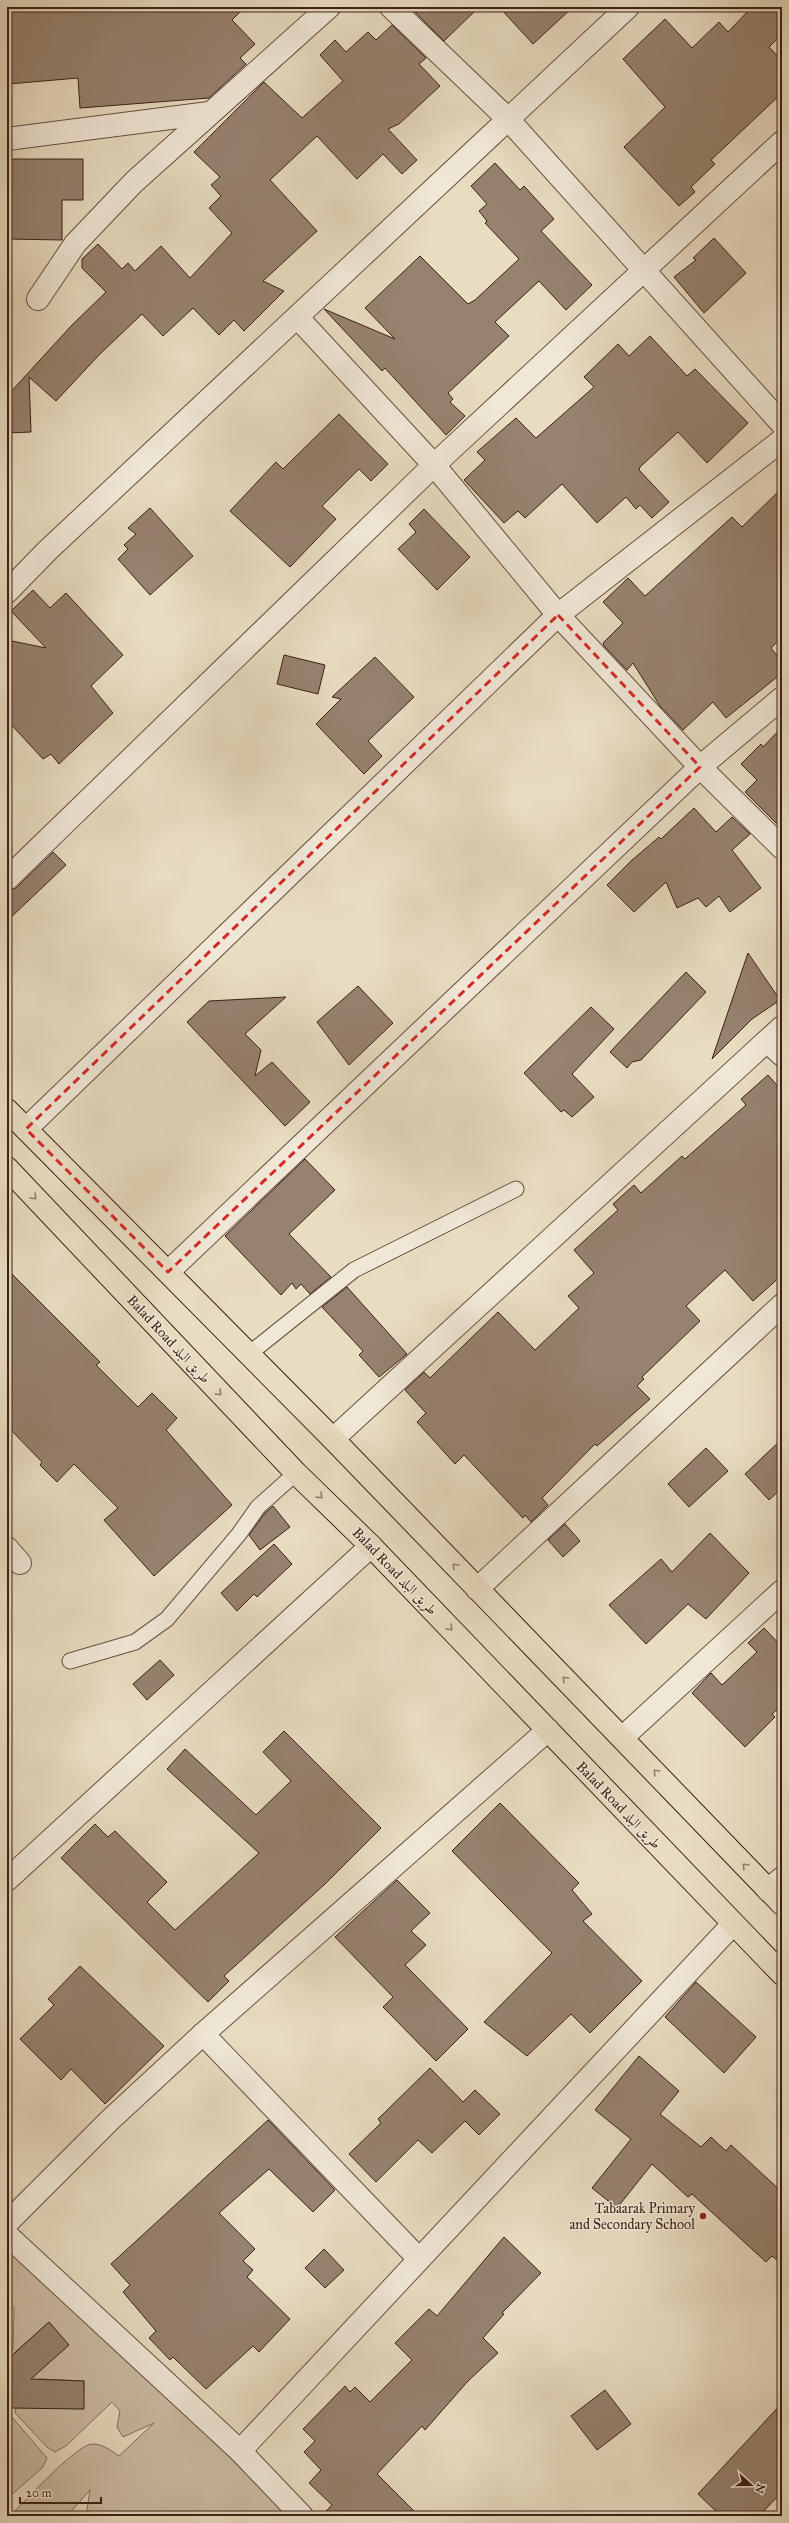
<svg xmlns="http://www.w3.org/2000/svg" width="789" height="2523" viewBox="0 0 789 2523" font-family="'IM FELL Great Primer',Amiri,serif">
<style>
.green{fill:#cbbca4;stroke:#846e5d}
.building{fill:#96826f;stroke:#3d2016}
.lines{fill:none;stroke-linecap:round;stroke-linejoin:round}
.service-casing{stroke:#684f41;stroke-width:17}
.minor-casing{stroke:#684f41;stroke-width:24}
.trunk-casing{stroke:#3d2016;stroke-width:24}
.service{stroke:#f0e8d7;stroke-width:15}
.minor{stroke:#f0e8d7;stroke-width:22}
.trunk{stroke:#e8dcc1;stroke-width:22}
.oneway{stroke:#927e6c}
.marked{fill:none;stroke:#d62828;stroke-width:3;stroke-dasharray:8 5;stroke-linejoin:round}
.poi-dot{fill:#8f2418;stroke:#f0e8d7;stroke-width:1.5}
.labels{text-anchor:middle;stroke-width:3;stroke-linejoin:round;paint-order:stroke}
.street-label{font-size:14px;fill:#3d2016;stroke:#f0e8d7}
.poi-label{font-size:14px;fill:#3d2016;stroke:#f0e8d7;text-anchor:end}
</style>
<rect width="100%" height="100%" fill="#e8dcc1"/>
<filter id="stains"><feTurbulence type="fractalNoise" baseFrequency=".005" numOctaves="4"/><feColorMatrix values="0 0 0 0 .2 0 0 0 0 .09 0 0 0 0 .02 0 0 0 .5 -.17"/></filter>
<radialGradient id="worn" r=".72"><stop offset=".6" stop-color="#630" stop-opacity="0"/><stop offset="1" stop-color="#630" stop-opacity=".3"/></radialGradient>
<g class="green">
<path d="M 20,2243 L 296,2516 L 86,2516 L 90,2490 L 67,2516 L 10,2516 C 26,2500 70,2452 88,2445 C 99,2441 110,2450 119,2456 L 154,2423 L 123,2437 L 117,2427 L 120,2411 L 112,2402 L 66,2446 L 55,2452 L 47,2447 L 15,2413 L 17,2401 L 39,2408 L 83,2409 L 84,2381 L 40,2379 L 13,2385 L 68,2345 L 49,2322 L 14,2353 L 26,2366 L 7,2383 L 7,2349 L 13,2349 L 14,2308 L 7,2307 L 7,2254 Z"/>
<path d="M 7,2416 L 11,2416 L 47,2458 L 43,2467 L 7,2499 Z"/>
</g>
<g class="building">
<path d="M 7,7 L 245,7 L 232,20 L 255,44 L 240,58 L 246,64 L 209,98 L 80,108 L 78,78 L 9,84 Z"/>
<path d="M 410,7 L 479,7 L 444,41 Z"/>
<path d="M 499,7 L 573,7 L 533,44 Z"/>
<path d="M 752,7 L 782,7 L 782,34 L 769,47 L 782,61 L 782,93 L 711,160 L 715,164 L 691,187 L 695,192 L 679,206 L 624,147 L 665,107 L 623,59 L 665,19 L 692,48 L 719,22 L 728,32 Z"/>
<path d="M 392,25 L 426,58 L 419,64 L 440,86 L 399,124 L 388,129 L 417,160 L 402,174 L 383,154 L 357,179 L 317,136 L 270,180 L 317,231 L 263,281 L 284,291 L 244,331 L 234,320 L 219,335 L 193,308 L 163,336 L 142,314 L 99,355 L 56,401 L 29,377 L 31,432 L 7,433 L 7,396 L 72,325 L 106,292 L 82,268 L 82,259 L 98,244 L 122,269 L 128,263 L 135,271 L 161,246 L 190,278 L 232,233 L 209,208 L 221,196 L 211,185 L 220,177 L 194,152 L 264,82 L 302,118 L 343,81 L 320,55 L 335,40 L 346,52 L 368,32 L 376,40 Z"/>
<path d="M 7,159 L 83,159 L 83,200 L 62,200 L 62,240 L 7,239 Z"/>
<path d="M 495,163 L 520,190 L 524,186 L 554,219 L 541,231 L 592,285 L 566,310 L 539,281 L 495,322 L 509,336 L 448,393 L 453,399 L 450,402 L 465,416 L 446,435 L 385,368 L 382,371 L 324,309 L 395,339 L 365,308 L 420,256 L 468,304 L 475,300 L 519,259 L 485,223 L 487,221 L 479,211 L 487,204 L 471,186 Z"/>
<path d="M 714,238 L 746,273 L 704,313 L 674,277 L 696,260 L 693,258 Z"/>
<path d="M 650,336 L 687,376 L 695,369 L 748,423 L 707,463 L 678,432 L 640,467 L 639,470 L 669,502 L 652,518 L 640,505 L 636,509 L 626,497 L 597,523 L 562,484 L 525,518 L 518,511 L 504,523 L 464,480 L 485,460 L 477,452 L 516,418 L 536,438 L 594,387 L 584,377 L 618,344 L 629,356 Z"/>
<path d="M 339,414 L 388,464 L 371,481 L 359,469 L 322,506 L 336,519 L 290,567 L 230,511 L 276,462 L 283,469 Z"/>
<path d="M 782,488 L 782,637 L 771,648 L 782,662 L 782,673 L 726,718 L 713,702 L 683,730 L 660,706 L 633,663 L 627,670 L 604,646 L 603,643 L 623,623 L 603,602 L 628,578 L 645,596 L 732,517 L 742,527 Z"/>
<path d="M 150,508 L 193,556 L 150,595 L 118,559 L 128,549 L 124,545 L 136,534 L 128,528 Z"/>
<path d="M 424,509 L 470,557 L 437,590 L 398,549 L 416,532 L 409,524 Z"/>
<path d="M 33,590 L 50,608 L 66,593 L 123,655 L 91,686 L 113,713 L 59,764 L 51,754 L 43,759 L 7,720 L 7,640 L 46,648 L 11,611 Z"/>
<path d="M 284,655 L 325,665 L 318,694 L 277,684 Z"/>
<path d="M 375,657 L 414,697 L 368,741 L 382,756 L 364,774 L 316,724 L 341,699 L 332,697 Z"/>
<path d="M 782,727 L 782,829 L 745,792 L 757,780 L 741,764 L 761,744 L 763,747 Z"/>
<path d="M 694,808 L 716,832 L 732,817 L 750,834 L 732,850 L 761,888 L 730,912 L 719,896 L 706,907 L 698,898 L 677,908 L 666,882 L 634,912 L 607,885 L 631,861 L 659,837 L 661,839 Z"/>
<path d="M 53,852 L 66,865 L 7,921 L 7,891 L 16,888 Z"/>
<path d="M 748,953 L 780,1000 L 752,1019 L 712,1059 Z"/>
<path d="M 686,972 L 706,992 L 641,1060 L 632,1062 L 627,1068 L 610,1052 Z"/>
<path d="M 358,986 L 393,1023 L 349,1065 L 317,1022 Z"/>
<path d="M 286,997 L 245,1034 L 261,1050 L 255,1076 L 272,1062 L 310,1102 L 285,1126 L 187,1022 L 209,1001 Z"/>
<path d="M 591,1007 L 614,1029 L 572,1074 L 594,1097 L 572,1117 L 564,1110 L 561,1112 L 524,1073 Z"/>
<path d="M 768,1075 L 782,1091 L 782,1275 L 753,1301 L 725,1270 L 686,1306 L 700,1321 L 642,1377 L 644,1379 L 637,1386 L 650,1399 L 597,1446 L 595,1444 L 542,1498 L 548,1505 L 531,1522 L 525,1515 L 523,1518 L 464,1455 L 455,1464 L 417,1422 L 426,1413 L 405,1390 L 424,1372 L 430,1378 L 498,1312 L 535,1350 L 579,1308 L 568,1296 L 594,1273 L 574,1250 L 618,1210 L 613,1204 L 634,1185 L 641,1193 L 682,1156 L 685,1159 L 746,1105 L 741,1099 Z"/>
<path d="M 305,1159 L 335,1190 L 289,1234 L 331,1277 L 310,1294 L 301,1284 L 296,1289 L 292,1283 L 281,1295 L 225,1236 Z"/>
<path d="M 7,1269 L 100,1362 L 96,1365 L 138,1407 L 152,1393 L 177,1418 L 166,1430 L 232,1505 L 154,1576 L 104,1520 L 118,1508 L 74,1464 L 57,1482 L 40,1465 L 42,1462 L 7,1426 Z"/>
<path d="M 347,1287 L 407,1354 L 379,1377 L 359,1355 L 363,1351 L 322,1307 Z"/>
<path d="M 782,1439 L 782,1488 L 769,1500 L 745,1474 Z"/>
<path d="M 706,1448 L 728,1471 L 689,1507 L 668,1484 Z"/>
<path d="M 273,1506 L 290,1527 L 260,1550 L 249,1535 L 265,1513 Z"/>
<path d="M 565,1524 L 580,1541 L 563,1557 L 548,1540 Z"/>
<path d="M 710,1533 L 749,1573 L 706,1619 L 688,1604 L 646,1644 L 609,1605 L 661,1559 L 672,1572 Z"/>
<path d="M 274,1544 L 292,1564 L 257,1597 L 254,1594 L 237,1611 L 221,1593 Z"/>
<path d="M 764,1628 L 782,1647 L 782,1705 L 772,1714 L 775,1717 L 745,1747 L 692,1693 L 711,1673 L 722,1685 L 757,1652 L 748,1643 Z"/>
<path d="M 160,1660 L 174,1675 L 147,1700 L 133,1684 Z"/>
<path d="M 284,1731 L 381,1828 L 325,1884 L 224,1976 L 229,1981 L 208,2002 L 61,1858 L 95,1824 L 108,1837 L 115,1831 L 167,1882 L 147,1902 L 175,1930 L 259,1853 L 167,1769 L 185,1749 L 256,1815 L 291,1781 L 263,1752 Z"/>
<path d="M 500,1803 L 579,1883 L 572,1890 L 592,1914 L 583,1921 L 642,1981 L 590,2033 L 571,2014 L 527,2056 L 484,2022 L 552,1953 L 452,1851 Z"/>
<path d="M 397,1880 L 430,1913 L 411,1931 L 426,1945 L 405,1965 L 468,2029 L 436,2061 L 383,2007 L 393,1997 L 335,1937 Z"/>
<path d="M 80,1966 L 164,2046 L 105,2104 L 71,2069 L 61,2080 L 20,2039 L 54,2005 L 48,1999 Z"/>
<path d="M 696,1982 L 756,2037 L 724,2073 L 665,2017 Z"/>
<path d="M 639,2056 L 679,2091 L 660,2114 L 701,2147 L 711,2137 L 726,2151 L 731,2145 L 782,2192 L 782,2264 L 772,2256 L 766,2262 L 692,2194 L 688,2197 L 652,2164 L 617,2208 L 592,2188 L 631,2139 L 595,2110 Z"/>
<path d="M 430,2068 L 463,2102 L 475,2090 L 500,2114 L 479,2135 L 465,2121 L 432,2153 L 418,2140 L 376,2182 L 349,2154 L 381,2123 L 378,2119 Z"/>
<path d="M 268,2120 L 335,2190 L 313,2212 L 269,2169 L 219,2213 L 255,2249 L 243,2261 L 253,2270 L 247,2277 L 290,2319 L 259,2352 L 253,2346 L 206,2389 L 173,2357 L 170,2360 L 149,2338 L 156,2331 L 123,2292 L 130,2285 L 111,2264 Z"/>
<path d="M 504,2237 L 541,2273 L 502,2313 L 504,2314 L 483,2338 L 498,2353 L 468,2381 L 425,2430 L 422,2426 L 377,2474 L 419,2516 L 321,2516 L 332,2505 L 309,2483 L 321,2470 L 304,2452 L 315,2441 L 303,2429 L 345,2386 L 350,2392 L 355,2387 L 370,2402 L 412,2360 L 395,2343 L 429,2309 L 437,2316 Z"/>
<path d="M 324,2249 L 344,2270 L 325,2288 L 305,2268 Z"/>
<path d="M 49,2322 L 69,2345 L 31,2379 L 84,2381 L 84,2409 L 7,2408 L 7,2360 Z"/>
<path d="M 605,2390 L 631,2424 L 597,2450 L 571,2416 Z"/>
<path d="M 782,2403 L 782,2492 L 759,2516 L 721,2516 L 698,2494 Z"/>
</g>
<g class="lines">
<g class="service-casing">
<g id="service">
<path d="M 249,1354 L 354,1270 L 516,1189"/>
<path d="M 70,1661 L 135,1642 L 167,1619 L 239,1534 L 258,1507 L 296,1473"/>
</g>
</g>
<g class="minor-casing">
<g id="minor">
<path d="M 391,7 L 507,118 L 782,424"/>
<path d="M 7,139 L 209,113"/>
<path d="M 38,299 L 75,244 L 134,182 L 329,7"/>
<path d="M 298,318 L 434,465 L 558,615 L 700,767 L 782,848"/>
<path d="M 7,592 L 48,550 L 628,7"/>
<path d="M 7,879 L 434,465 L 782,142"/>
<path d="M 767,1041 L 782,1055"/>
<path d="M 26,1129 L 558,615 L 782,440"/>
<path d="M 168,1272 L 700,767 L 782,698"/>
<path d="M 333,1439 L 782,1027"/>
<path d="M 7,1548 L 20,1563"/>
<path d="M 477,1589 L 782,1305"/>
<path d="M 623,1737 L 782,1591"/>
<path d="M 7,1880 L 371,1546"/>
<path d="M 768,1890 L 782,1878"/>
<path d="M 203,2034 L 419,2259"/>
<path d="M 7,2223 L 110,2120 L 203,2034 L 548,1730"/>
<path d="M 7,2235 L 240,2451 L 302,2516"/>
<path d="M 240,2451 L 733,1924"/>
</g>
</g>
<g class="trunk-casing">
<g id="trunk">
<path d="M 7,1110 L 333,1439 L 782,1904"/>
<path d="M 7,1168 L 296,1473 L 371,1546 L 782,1974"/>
</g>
</g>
<use href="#service" class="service"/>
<use href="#minor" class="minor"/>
<use href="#trunk" class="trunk"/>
</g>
<defs><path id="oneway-chevron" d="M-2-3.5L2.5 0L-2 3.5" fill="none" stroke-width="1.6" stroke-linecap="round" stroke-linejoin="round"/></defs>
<g class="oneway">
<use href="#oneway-chevron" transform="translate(34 1197) rotate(47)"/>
<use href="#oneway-chevron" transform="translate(219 1393) rotate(47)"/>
<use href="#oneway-chevron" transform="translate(320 1496) rotate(44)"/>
<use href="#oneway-chevron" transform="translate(455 1566) rotate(-134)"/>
<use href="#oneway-chevron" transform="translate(450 1628) rotate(46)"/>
<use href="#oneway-chevron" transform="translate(565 1679) rotate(-135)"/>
<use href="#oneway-chevron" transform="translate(656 1772) rotate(-134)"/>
<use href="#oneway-chevron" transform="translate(745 1866) rotate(-134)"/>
</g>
<path class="marked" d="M 558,615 L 700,767 L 168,1272 L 26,1129 Z"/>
<circle class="poi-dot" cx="703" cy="2216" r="4"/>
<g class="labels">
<g class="street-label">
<text transform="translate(169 1339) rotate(47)" y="5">Balad Road طريق البلد</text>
<text transform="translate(395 1571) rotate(46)" y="5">Balad Road طريق البلد</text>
<text transform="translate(619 1805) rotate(46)" y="5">Balad Road طريق البلد</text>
</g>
<g class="poi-label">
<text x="695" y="2213">Tabaarak Primary<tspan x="695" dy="16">and Secondary School</tspan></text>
</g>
</g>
<rect width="789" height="2523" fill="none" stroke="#e8dcc1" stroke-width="24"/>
<rect x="8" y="8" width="773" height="2507" fill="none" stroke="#3d2016" stroke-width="2"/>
<rect x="12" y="12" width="765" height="2499" fill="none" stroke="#3d2016"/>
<g transform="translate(751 2485) rotate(111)" stroke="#f0e8d7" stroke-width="3" paint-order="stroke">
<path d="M0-3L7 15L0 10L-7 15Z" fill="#3d2016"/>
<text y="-6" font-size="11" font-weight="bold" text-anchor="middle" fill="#3d2016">N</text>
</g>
<path d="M20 2497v6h81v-6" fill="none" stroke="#3d2016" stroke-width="2"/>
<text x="26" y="2497" font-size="12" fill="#3d2016" stroke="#f0e8d7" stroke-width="3" paint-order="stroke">20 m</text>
<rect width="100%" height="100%" filter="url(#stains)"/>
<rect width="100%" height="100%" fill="url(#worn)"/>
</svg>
